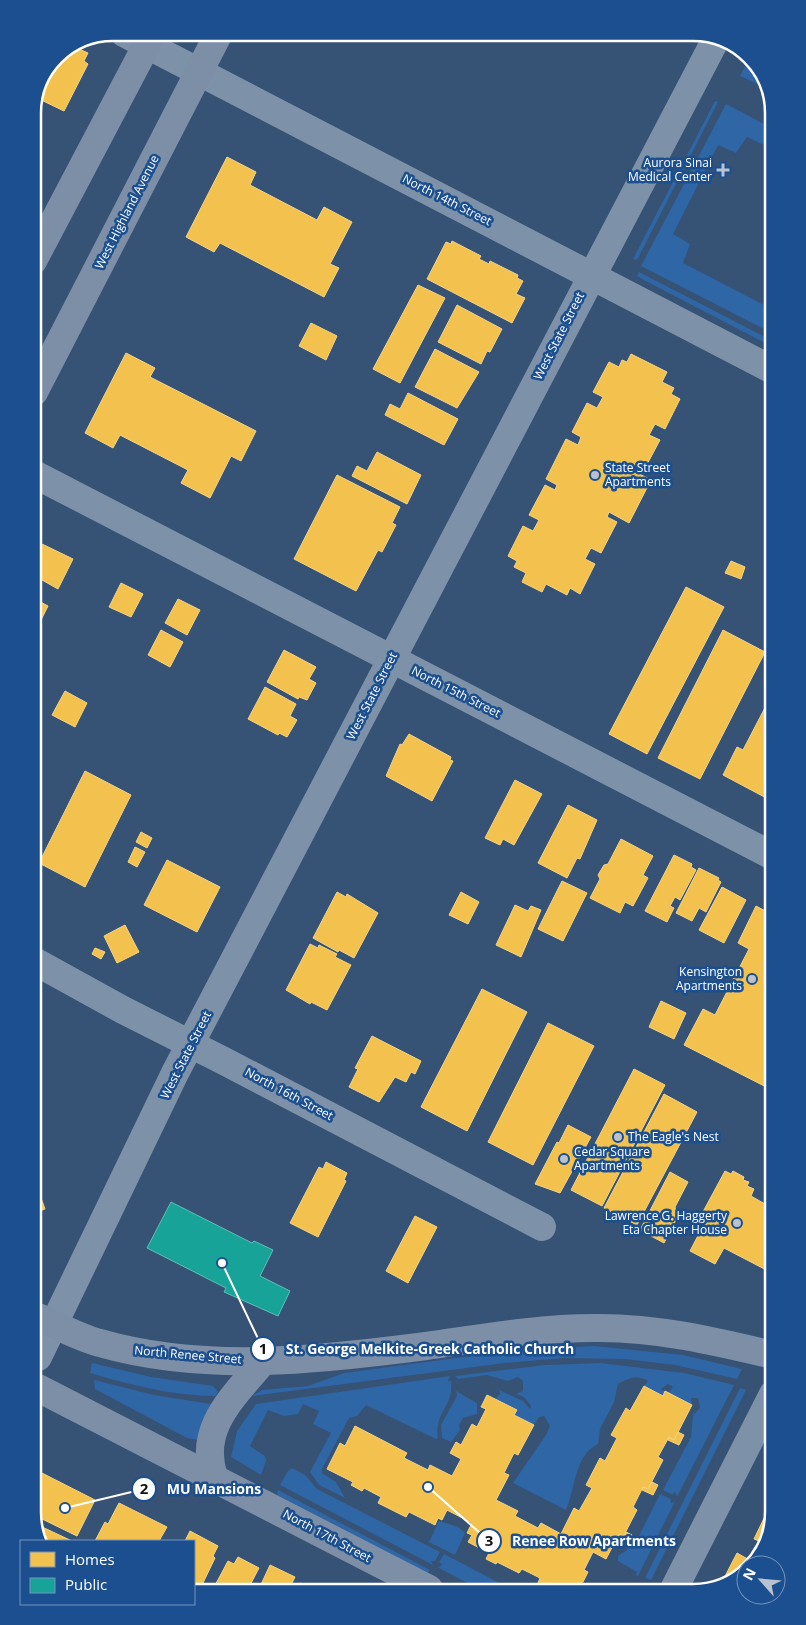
<svg xmlns="http://www.w3.org/2000/svg" width="806" height="1625" viewBox="0 0 806 1625" font-family="'Open Sans',sans-serif">
<style>
.green{fill:#2f66a5}
.homes{fill:#f2c14e;stroke:#f6d483}
.public{fill:#17a398;stroke:#5dbfb7}
.lines{fill:none;stroke-linecap:round;stroke-linejoin:round}
.minor{stroke:#7d92a8;stroke-width:28}
.major{stroke:#7d8ea7;stroke-width:28}
.poi-dot{fill:#b9c2ce;stroke:#1b4f8f;stroke-width:2}
.labels{text-anchor:middle;stroke-width:5;stroke-linejoin:round;paint-order:stroke}
.poi-label{font-size:12px;fill:#fff;stroke:#1b4f8f;text-anchor:end}
.street-label{font-size:12px;fill:#fff;stroke:#1b4f8f}
.rim{fill:none;stroke:#fff;stroke-width:2.5}
.leader{fill:none;stroke:#fff;stroke-width:2}
.callout-dot{fill:#fff;stroke:#1b4f8f;stroke-width:2}
.mark-label{font-size:15px;text-anchor:middle;font-weight:bold;fill:#111}
.callout-label{font-size:14px;text-anchor:middle;font-weight:bold;fill:#fff;stroke:#1b4f8f;stroke-width:5;stroke-linejoin:round;paint-order:stroke}
</style>
<rect width="100%" height="100%" fill="#365274"/>
<g class="green">
<path d="M 749,59 L 767,83 L 767,88 L 740,76 Z"/>
<path d="M 715,101 L 718,102 L 637,260 L 633,259 Z"/>
<path d="M 726,104 L 768,126 L 768,147 L 747,137 L 736,153 L 718,145 L 673,234 L 690,244 L 683,263 L 768,307 L 768,331 L 641,266 Z"/>
<path d="M 639,272 L 769,339 L 769,345 L 642,279 L 637,276 Z"/>
<path d="M 594,1346 L 683,1355 L 742,1369 L 737,1379 L 675,1365 L 625,1359 L 564,1358 L 505,1363 L 252,1396 L 262,1390 L 308,1386 L 344,1373 L 516,1350 Z"/>
<path d="M 92,1363 L 151,1377 L 213,1386 L 218,1392 L 216,1396 C 173,1396 131,1385 90,1373 Z"/>
<path d="M 601,1363 L 684,1373 L 734,1385 L 677,1497 L 676,1493 L 674,1492 L 673,1495 L 663,1490 L 691,1437 L 693,1415 L 700,1408 L 698,1398 L 691,1398 L 692,1405 L 668,1393 L 673,1387 L 668,1384 L 662,1388 L 661,1390 L 665,1391 L 663,1396 L 644,1386 L 648,1381 C 638,1374 627,1379 618,1384 L 614,1402 L 600,1429 L 598,1444 C 574,1456 576,1487 566,1510 L 513,1483 L 546,1435 L 550,1426 L 544,1416 L 539,1417 L 534,1425 L 514,1415 L 517,1411 L 495,1399 L 500,1394 L 499,1390 L 523,1401 L 530,1409 L 531,1406 L 524,1397 L 516,1394 L 523,1391 L 523,1381 L 518,1377 L 508,1381 L 487,1375 L 458,1379 L 455,1376 L 545,1365 Z"/>
<path d="M 450,1376 L 448,1381 L 451,1381 C 454,1408 434,1411 438,1438 L 436,1439 L 366,1405 L 357,1416 L 349,1418 L 322,1469 L 322,1473 L 336,1482 L 345,1498 L 319,1485 L 310,1472 L 331,1433 L 313,1424 L 319,1411 L 303,1404 L 298,1414 L 284,1416 L 268,1410 L 250,1446 L 265,1456 L 266,1461 L 261,1475 L 231,1457 L 237,1431 L 256,1404 Z"/>
<path d="M 94,1380 L 154,1395 L 211,1404 L 197,1440 L 187,1438 L 95,1389 Z"/>
<path d="M 740,1388 L 746,1390 L 651,1580 L 645,1578 Z"/>
<path d="M 456,1391 L 477,1403 L 477,1414 L 463,1418 L 459,1425 L 460,1430 L 451,1442 L 442,1438 L 441,1425 L 457,1396 Z"/>
<path d="M 292,1468 L 305,1475 L 317,1489 L 440,1552 L 435,1561 L 431,1561 L 433,1565 L 280,1485 L 288,1471 Z"/>
<path d="M 278,1490 L 430,1570 L 428,1573 L 277,1495 Z"/>
<path d="M 660,1494 L 671,1499 L 670,1502 L 672,1503 L 675,1501 L 638,1576 L 636,1575 L 637,1572 L 618,1561 L 618,1556 L 627,1550 L 630,1542 L 635,1544 Z"/>
<path d="M 439,1521 L 458,1527 L 465,1533 L 455,1555 L 429,1542 Z"/>
<path d="M 444,1554 L 509,1588 L 479,1589 L 437,1567 L 441,1566 L 442,1564 L 439,1562 Z"/>
</g>
<g class="homes">
<path d="M 77,48 L 88,53 L 84,61 L 88,64 L 64,111 L 37,98 L 56,56 Z"/>
<path d="M 227,157 L 256,172 L 250,185 L 317,220 L 324,207 L 352,222 L 330,264 L 339,268 L 324,297 L 220,243 L 214,252 L 186,237 Z"/>
<path d="M 452,241 L 481,256 L 479,259 L 489,264 L 490,261 L 518,275 L 517,278 L 523,281 L 516,294 L 525,298 L 512,323 L 427,279 L 446,242 L 451,244 Z"/>
<path d="M 418,285 L 445,298 L 400,383 L 373,369 Z"/>
<path d="M 457,305 L 502,329 L 490,352 L 487,351 L 481,364 L 438,342 Z"/>
<path d="M 311,323 L 337,336 L 326,360 L 299,346 Z"/>
<path d="M 435,349 L 479,372 L 457,408 L 415,387 Z"/>
<path d="M 126,353 L 155,368 L 150,377 L 256,431 L 241,461 L 231,456 L 210,498 L 181,483 L 188,470 L 120,435 L 113,448 L 85,433 Z"/>
<path d="M 631,354 L 667,372 L 662,382 L 674,388 L 671,394 L 680,399 L 665,429 L 655,424 L 649,435 L 660,440 L 644,470 L 634,465 L 632,470 L 651,480 L 629,523 L 609,512 L 607,517 L 617,522 L 601,553 L 591,548 L 585,559 L 595,564 L 580,594 L 570,588 L 567,595 L 546,584 L 542,592 L 522,582 L 526,573 L 514,567 L 517,561 L 508,556 L 523,526 L 533,531 L 539,520 L 529,515 L 545,485 L 555,490 L 557,485 L 546,479 L 566,439 L 578,445 L 581,437 L 572,432 L 587,403 L 597,408 L 603,397 L 593,392 L 609,362 L 619,367 L 622,360 L 627,362 Z"/>
<path d="M 408,393 L 458,419 L 444,445 L 385,415 L 390,404 L 400,409 Z"/>
<path d="M 377,452 L 421,475 L 407,504 L 352,476 L 357,466 L 367,471 Z"/>
<path d="M 337,475 L 400,507 L 392,523 L 396,525 L 382,552 L 378,550 L 356,591 L 294,559 Z"/>
<path d="M 42,544 L 73,559 L 58,589 L 35,576 L 35,559 Z"/>
<path d="M 731,561 L 745,567 L 741,579 L 725,573 Z"/>
<path d="M 121,583 L 143,594 L 131,617 L 109,607 Z"/>
<path d="M 686,587 L 724,607 L 647,754 L 609,734 Z"/>
<path d="M 35,599 L 48,606 L 35,632 Z"/>
<path d="M 178,599 L 200,610 L 187,635 L 165,623 Z"/>
<path d="M 161,630 L 183,642 L 170,667 L 148,655 Z"/>
<path d="M 723,630 L 765,652 L 700,779 L 658,758 Z"/>
<path d="M 284,650 L 316,667 L 309,679 L 316,683 L 307,700 L 299,697 L 298,699 L 267,682 Z"/>
<path d="M 265,687 L 296,704 L 290,716 L 297,720 L 287,737 L 279,733 L 278,735 L 248,719 Z"/>
<path d="M 65,691 L 87,703 L 75,727 L 52,715 Z"/>
<path d="M 770,698 L 770,800 L 723,775 L 737,747 L 743,750 Z"/>
<path d="M 409,734 L 451,757 L 450,760 L 453,761 L 432,801 L 386,776 L 400,744 L 402,745 Z"/>
<path d="M 85,771 L 131,795 L 85,887 L 39,863 Z"/>
<path d="M 515,780 L 542,794 L 514,845 L 503,839 L 500,845 L 485,838 Z"/>
<path d="M 568,805 L 597,820 L 580,859 L 577,858 L 567,878 L 538,863 Z"/>
<path d="M 141,832 L 152,838 L 147,848 L 136,842 Z"/>
<path d="M 621,839 L 653,856 L 643,875 L 648,878 L 633,906 L 625,902 L 620,913 L 590,898 L 600,879 L 598,875 L 604,865 L 608,864 Z"/>
<path d="M 135,847 L 145,852 L 137,867 L 128,862 Z"/>
<path d="M 674,855 L 692,864 L 691,867 L 696,870 L 680,900 L 675,897 L 670,906 L 674,908 L 667,922 L 645,911 Z"/>
<path d="M 167,860 L 220,887 L 197,932 L 144,905 Z"/>
<path d="M 699,868 L 719,878 L 718,880 L 721,882 L 706,912 L 699,908 L 692,921 L 676,913 Z"/>
<path d="M 562,881 L 587,893 L 563,941 L 538,929 Z"/>
<path d="M 722,887 L 746,900 L 724,943 L 699,930 Z"/>
<path d="M 337,892 L 346,897 L 347,894 L 378,913 L 354,958 L 339,950 L 338,952 L 313,938 Z"/>
<path d="M 461,892 L 479,902 L 468,924 L 449,915 Z"/>
<path d="M 515,905 L 528,911 L 531,906 L 541,910 L 521,957 L 496,945 Z"/>
<path d="M 756,906 L 771,914 L 772,1090 L 684,1045 L 703,1009 L 715,1015 L 749,949 L 738,943 Z"/>
<path d="M 125,925 L 139,952 L 117,963 L 104,936 Z"/>
<path d="M 310,944 L 318,948 L 319,945 L 337,954 L 335,957 L 351,965 L 327,1010 L 311,1002 L 310,1004 L 286,990 Z"/>
<path d="M 95,948 L 105,952 L 101,959 L 92,954 Z"/>
<path d="M 482,989 L 527,1012 L 467,1131 L 421,1107 Z"/>
<path d="M 661,1001 L 686,1013 L 674,1039 L 649,1027 Z"/>
<path d="M 548,1023 L 594,1046 L 533,1165 L 488,1142 Z"/>
<path d="M 372,1036 L 421,1061 L 415,1074 L 411,1072 L 406,1082 L 395,1077 L 379,1102 L 349,1087 L 358,1069 L 355,1068 Z"/>
<path d="M 634,1069 L 665,1085 L 602,1206 L 571,1190 Z"/>
<path d="M 664,1094 L 697,1112 L 637,1225 L 604,1208 Z"/>
<path d="M 568,1125 L 591,1137 L 560,1193 L 535,1184 L 557,1142 L 559,1143 Z"/>
<path d="M 326,1162 L 347,1173 L 344,1180 L 346,1181 L 318,1237 L 290,1223 L 319,1167 L 323,1169 Z"/>
<path d="M 725,1171 L 731,1174 L 733,1171 L 744,1177 L 743,1180 L 749,1182 L 747,1186 L 754,1189 L 751,1196 L 772,1208 L 772,1273 L 724,1248 L 715,1264 L 690,1251 L 704,1224 L 698,1221 Z"/>
<path d="M 670,1172 L 688,1182 L 675,1207 L 677,1218 L 664,1243 L 640,1230 Z"/>
<path d="M 37,1187 L 45,1209 L 37,1212 Z"/>
<path d="M 415,1216 L 437,1227 L 408,1283 L 386,1271 Z"/>
<path d="M 644,1386 L 663,1396 L 665,1391 L 692,1405 L 674,1440 L 669,1437 L 658,1457 L 663,1460 L 648,1489 L 643,1487 L 633,1507 L 637,1510 L 623,1537 L 619,1534 L 606,1559 L 593,1552 L 584,1570 L 588,1572 L 580,1588 L 559,1588 L 549,1583 L 546,1588 L 538,1583 L 540,1578 L 522,1569 L 519,1573 L 497,1562 L 496,1564 L 486,1559 L 489,1553 L 468,1542 L 472,1535 L 467,1533 L 472,1523 L 447,1510 L 442,1520 L 438,1518 L 435,1525 L 409,1512 L 406,1517 L 378,1503 L 381,1497 L 364,1488 L 362,1491 L 351,1485 L 353,1482 L 327,1469 L 340,1443 L 345,1446 L 355,1426 L 407,1453 L 404,1458 L 428,1470 L 430,1465 L 452,1476 L 461,1459 L 450,1453 L 456,1442 L 461,1445 L 472,1424 L 477,1427 L 486,1409 L 481,1407 L 487,1395 L 517,1410 L 514,1415 L 534,1425 L 518,1455 L 514,1453 L 504,1473 L 509,1475 L 496,1500 L 518,1511 L 515,1516 L 538,1528 L 541,1523 L 561,1534 L 574,1508 L 579,1511 L 592,1488 L 586,1485 L 600,1458 L 605,1461 L 617,1438 L 611,1435 L 626,1408 L 630,1411 Z"/>
<path d="M 678,1432 L 684,1435 L 679,1445 L 668,1440 L 669,1437 L 674,1440 Z"/>
<path d="M 38,1471 L 95,1500 L 77,1536 L 38,1517 Z"/>
<path d="M 652,1482 L 658,1485 L 653,1495 L 642,1490 L 643,1487 L 648,1489 Z"/>
<path d="M 119,1503 L 167,1527 L 159,1541 L 95,1541 L 105,1522 L 108,1524 Z"/>
<path d="M 769,1508 L 773,1512 L 764,1543 L 754,1539 Z"/>
<path d="M 38,1525 L 72,1541 L 39,1541 Z"/>
<path d="M 190,1531 L 218,1546 L 213,1556 L 215,1558 L 202,1585 L 199,1584 L 195,1592 L 194,1541 L 185,1541 Z"/>
<path d="M 626,1532 L 632,1535 L 627,1545 L 616,1540 L 619,1534 L 623,1537 Z"/>
<path d="M 737,1553 L 753,1562 L 746,1565 L 746,1568 L 723,1586 L 720,1586 Z"/>
<path d="M 238,1557 L 259,1568 L 247,1591 L 212,1591 L 228,1561 L 234,1564 Z"/>
<path d="M 270,1565 L 295,1577 L 288,1591 L 258,1591 Z"/>
<path d="M 300,1583 L 315,1590 L 296,1591 Z"/>
</g>
<path class="public" d="M 171,1202 L 252,1243 L 254,1241 L 273,1250 L 260,1276 L 290,1291 L 278,1316 L 224,1292 L 226,1288 L 147,1248 Z"/>
<g class="lines">
<g class="minor">
<path d="M 124,33 L 769,368"/>
<path d="M 34,474 L 771,855"/>
<path d="M 36,962 L 123,1010 L 224,1061 L 542,1227"/>
<path d="M 38,1357 L 175,1073 L 716,39"/>
<path d="M 675,1587 L 773,1394"/>
</g>
<g class="major">
<path d="M 33,261 L 153,33"/>
<path d="M 34,392 L 219,33"/>
<path d="M 38,1317 C 58,1326 78,1337 100,1343 C 205,1373 319,1360 426,1346 C 482,1338 538,1328 594,1328 C 655,1327 714,1341 773,1355"/>
<path d="M 38,1388 L 429,1589"/>
<path d="M 214,1477 C 197,1427 235,1396 264,1360"/>
</g>
</g>
<g class="poi-dot">
<path d="M720.5 162.5h5v5h5v5h-5v5h-5v-5h-5v-5h5z"/>
<circle cx="595" cy="475" r="5"/>
<circle cx="752" cy="979" r="5"/>
<circle cx="618" cy="1137" r="5"/>
<circle cx="564" cy="1159" r="5"/>
<circle cx="737" cy="1223" r="5"/>
</g>
<g class="labels">
<g class="poi-label">
<text x="712" y="167">Aurora Sinai<tspan x="712" dy="14">Medical Center</tspan></text>
<text x="605" y="472" text-anchor="start">State Street<tspan x="605" dy="14">Apartments</tspan></text>
<text x="742" y="976">Kensington<tspan x="742" dy="14">Apartments</tspan></text>
<text x="628" y="1141" text-anchor="start">The Eagle's Nest</text>
<text x="574" y="1156" text-anchor="start">Cedar Square<tspan x="574" dy="14">Apartments</tspan></text>
<text x="727" y="1220">Lawrence G. Haggerty<tspan x="727" dy="14">Eta Chapter House</tspan></text>
</g>
<g class="street-label">
<text transform="translate(447 200) rotate(27)" y="4">North 14th Street</text>
<text transform="translate(127 212) rotate(-63)" y="4">West Highland Avenue</text>
<text transform="translate(559 336) rotate(-63)" y="4">West State Street</text>
<text transform="translate(456 692) rotate(27)" y="4">North 15th Street</text>
<text transform="translate(372 696) rotate(-63)" y="4">West State Street</text>
<text transform="translate(186 1055) rotate(-63)" y="4">West State Street</text>
<text transform="translate(289 1094) rotate(28)" y="4">North 16th Street</text>
<text transform="translate(188 1355) rotate(5)" y="4">North Renee Street</text>
<text transform="translate(327 1536) rotate(28)" y="4">North 17th Street</text>
</g>
</g>
<path d="M0 0H806V1625H0ZM113 41H693A72 72 0 0 1 765 113V1512A72 72 0 0 1 693 1584H113A72 72 0 0 1 41 1512V113A72 72 0 0 1 113 41Z" fill="#1b4f8f" fill-rule="evenodd"/>
<path class="rim" d="M113 41H693A72 72 0 0 1 765 113V1512A72 72 0 0 1 693 1584H113A72 72 0 0 1 41 1512V113A72 72 0 0 1 113 41Z"/>
<path class="leader" d="M222 1263L263 1349M65 1508L144 1489M428 1487L489 1541"/>
<g class="callout-dot">
<circle cx="222" cy="1263" r="5"/>
<circle cx="65" cy="1508" r="5"/>
<circle cx="428" cy="1487" r="5"/>
<circle cx="263" cy="1349" r="12"/>
<circle cx="144" cy="1489" r="12"/>
<circle cx="489" cy="1541" r="12"/>
</g>
<g class="mark-label">
<text x="263" y="1354">1</text>
<text x="144" y="1494">2</text>
<text x="489" y="1546">3</text>
</g>
<g class="callout-label">
<text x="430" y="1354">St. George Melkite-Greek Catholic Church</text>
<text x="214" y="1494">MU Mansions</text>
<text x="594" y="1546">Renee Row Apartments</text>
</g>
<rect x="20" y="1540" width="175" height="65" fill="#1b4f8f" stroke="#7695bc"/>
<rect x="30" y="1552" width="25" height="15" fill="#f2c14e" stroke="#7695bc"/>
<text x="65" y="1565" font-size="15" fill="#ffffff">Homes</text>
<rect x="30" y="1578" width="25" height="15" fill="#17a398" stroke="#7695bc"/>
<text x="65" y="1590" font-size="15" fill="#ffffff">Public</text>
<g transform="translate(761 1580) rotate(297)"><circle r="24" fill="#1b4f8f" stroke="#7695bc"/>
<path d="M0-4L9 19L0 12L-9 19Z" fill="#b9c2ce"/>
<text y="-8" font-size="14" font-weight="bold" text-anchor="middle" fill="#ffffff">N</text>
</g>
</svg>
